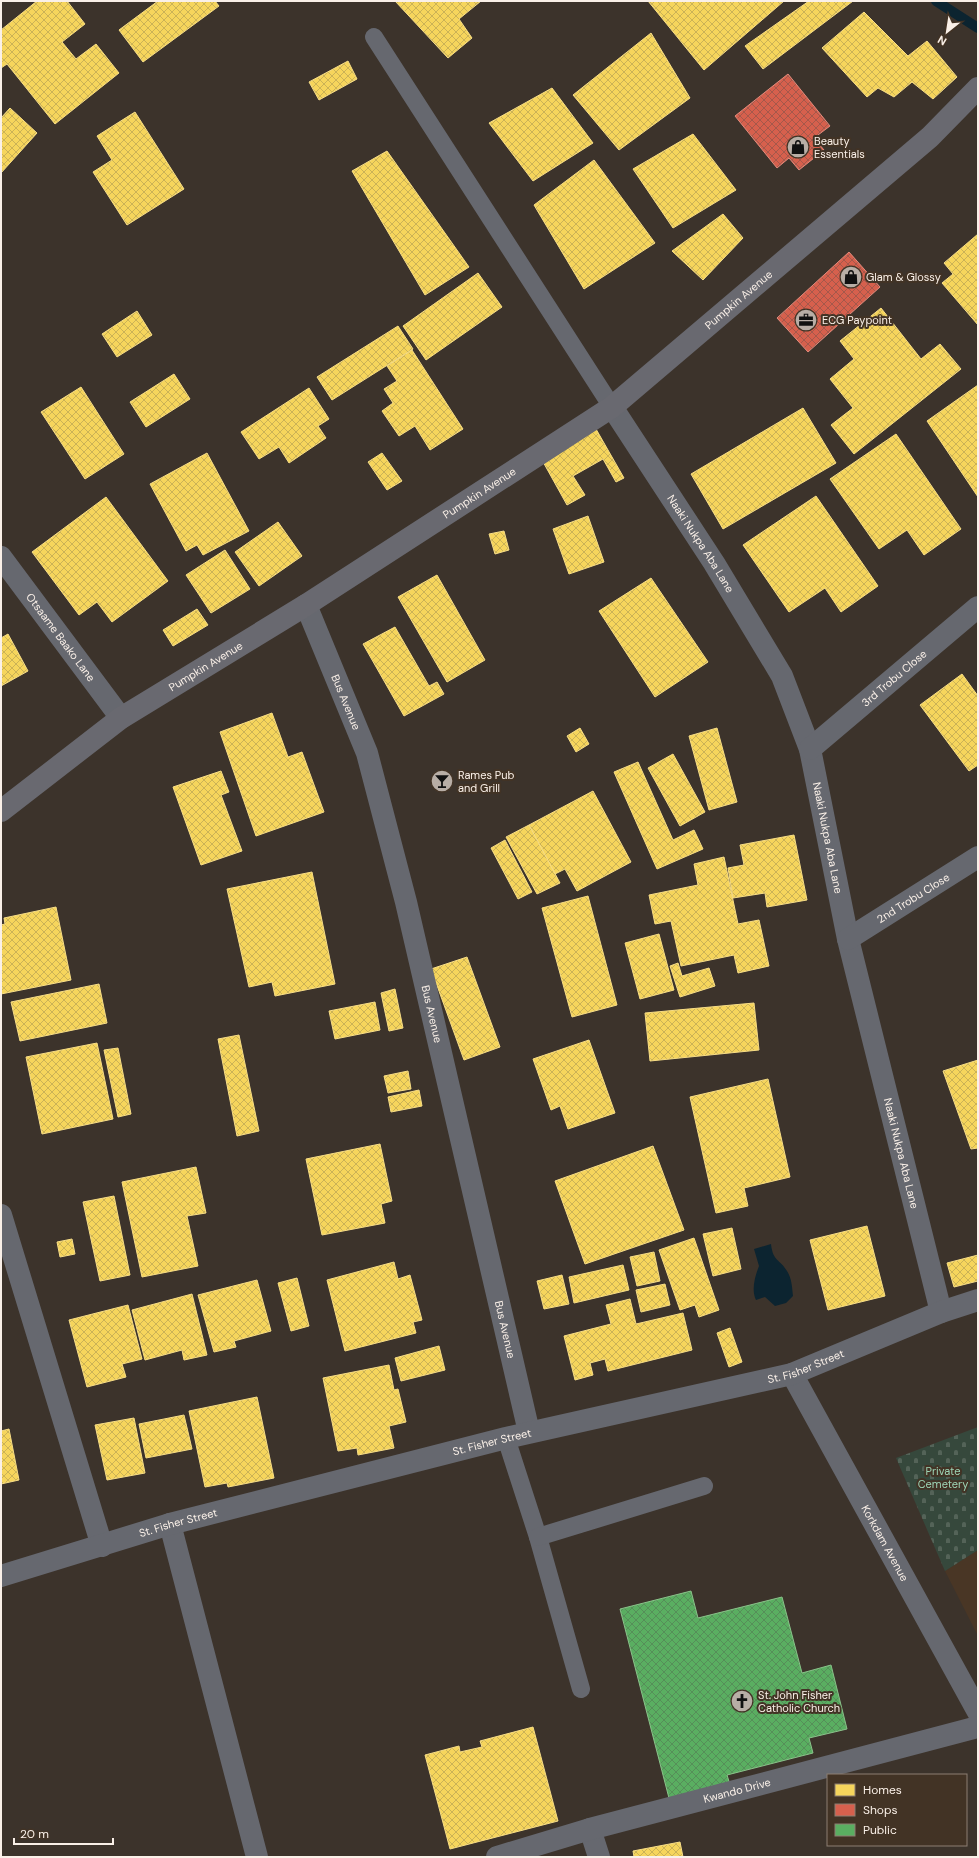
<svg xmlns="http://www.w3.org/2000/svg" width="979" height="1858" viewBox="0 0 979 1858" font-family="'DM Sans',sans-serif">
<style>
.built{fill:#493625}
.cemetery{fill:url(#cemetery-stones)}
.water{fill:#0c2430}
.homes{fill:url(#homes-cross-hatch);stroke:#f7dd86}
.shops{fill:url(#shops-cross-hatch);stroke:#e18b7c}
.public{fill:url(#public-cross-hatch);stroke:#8ac28a}
.lines{fill:none;stroke-linecap:round;stroke-linejoin:round}
.stream{stroke:#0c2430;stroke-width:10}
.lane{stroke:#66686f;stroke-width:18}
.street{stroke:#66686f;stroke-width:22}
.secondary{stroke:#696970;stroke-width:22}
.labels{text-anchor:middle;stroke-width:4;stroke-linejoin:round;paint-order:stroke}
.poi-label{font-size:11px;fill:#faf0e8;stroke:#423325;text-anchor:start}
.street-label{font-size:11px;fill:#faf0e8;stroke:#423325}
.park-label{font-size:11px;fill:#9dd5b6;stroke:#423325}
</style>
<defs>
<pattern id="cemetery-stones" width="16" height="16" patternUnits="userSpaceOnUse"><rect width="16" height="16" fill="#36483c"/><path d="M2 7V4a2 2 0 0 1 4 0v3zM10 15v-3a2 2 0 0 1 4 0v3z" fill="#546358"/></pattern>
<pattern id="homes-cross-hatch" width="8" height="8" patternUnits="userSpaceOnUse"><rect width="8" height="8" fill="#f6d55c"/><path d="M0 0l8 8M0 8l8-8" fill="none" stroke="#cbb256"/></pattern>
<pattern id="shops-cross-hatch" width="8" height="8" patternUnits="userSpaceOnUse"><rect width="8" height="8" fill="#d6604d"/><path d="M0 0l8 8M0 8l8-8" fill="none" stroke="#a5584b"/></pattern>
<pattern id="public-cross-hatch" width="8" height="8" patternUnits="userSpaceOnUse"><rect width="8" height="8" fill="#5aae61"/><path d="M0 0l8 8M0 8l8-8" fill="none" stroke="#568f59"/></pattern>
</defs>
<rect width="100%" height="100%" fill="#3c332b"/>
<path class="built" d="M 978,1550 L 978,1636 L 945,1571 Z"/>
<path class="cemetery" d="M 978,1427 L 978,1550 L 945,1571 L 896,1458 Z"/>
<path class="water" d="M 771,1244 C 773,1262 780,1259 787,1271 C 792,1279 792,1287 793,1296 L 786,1303 L 775,1306 L 765,1297 L 756,1300 C 751,1290 755,1276 759,1266 L 754,1249 Z"/>
<g class="homes">
<path d="M 37,1 L 67,1 L 85,24 L 62,42 L 76,59 L 96,44 L 119,73 L 55,124 L 7,64 L 1,68 L 1,30 Z"/>
<path d="M 158,1 L 215,1 L 219,6 L 143,62 L 119,30 Z"/>
<path d="M 395,1 L 481,1 L 459,19 L 472,38 L 448,58 Z"/>
<path d="M 648,1 L 784,1 L 704,70 Z"/>
<path d="M 809,1 L 853,1 L 763,69 L 745,46 Z"/>
<path d="M 864,12 L 908,56 L 927,41 L 957,77 L 933,99 L 912,82 L 894,97 L 878,88 L 867,97 L 822,48 Z"/>
<path d="M 651,33 L 690,98 L 619,150 L 573,95 Z"/>
<path d="M 348,61 L 357,79 L 319,100 L 309,82 Z"/>
<path d="M 552,88 L 593,143 L 533,181 L 489,123 Z"/>
<path d="M 10,108 L 37,133 L 1,173 L 1,118 Z"/>
<path d="M 135,112 L 184,189 L 127,225 L 93,172 L 112,160 L 97,136 Z"/>
<path d="M 693,134 L 736,190 L 673,228 L 633,169 Z"/>
<path d="M 387,151 L 469,267 L 425,295 L 352,171 Z"/>
<path d="M 594,160 L 655,243 L 584,289 L 534,205 Z"/>
<path d="M 723,214 L 743,238 L 703,280 L 672,251 Z"/>
<path d="M 978,234 L 978,325 L 942,283 L 953,274 L 944,263 Z"/>
<path d="M 478,273 L 502,307 L 426,360 L 403,326 Z"/>
<path d="M 881,308 L 921,359 L 940,344 L 961,369 L 854,454 L 831,425 L 853,408 L 830,379 L 854,359 L 840,341 Z"/>
<path d="M 137,311 L 152,335 L 117,357 L 102,334 Z"/>
<path d="M 398,326 L 413,349 L 332,400 L 317,377 Z"/>
<path d="M 412,350 L 463,429 L 430,450 L 415,426 L 399,436 L 382,411 L 393,403 L 384,389 L 397,381 L 387,366 Z"/>
<path d="M 174,374 L 190,399 L 146,427 L 130,402 Z"/>
<path d="M 978,385 L 978,497 L 927,421 Z"/>
<path d="M 81,387 L 124,454 L 85,479 L 41,412 Z"/>
<path d="M 309,388 L 329,419 L 318,426 L 326,438 L 289,463 L 279,447 L 259,459 L 241,432 Z"/>
<path d="M 803,408 L 836,463 L 723,529 L 691,474 Z"/>
<path d="M 596,429 L 624,478 L 616,482 L 603,459 L 573,476 L 585,495 L 567,505 L 542,460 Z"/>
<path d="M 896,434 L 961,529 L 924,555 L 907,530 L 879,549 L 830,479 Z"/>
<path d="M 207,453 L 249,531 L 203,555 L 197,545 L 186,551 L 150,484 Z"/>
<path d="M 382,453 L 402,481 L 387,490 L 368,462 Z"/>
<path d="M 816,496 L 878,586 L 841,612 L 825,588 L 789,612 L 743,545 Z"/>
<path d="M 106,497 L 168,581 L 112,622 L 97,602 L 79,615 L 32,552 Z"/>
<path d="M 588,516 L 604,562 L 569,574 L 553,529 Z"/>
<path d="M 278,522 L 302,556 L 259,586 L 235,552 Z"/>
<path d="M 504,531 L 509,550 L 495,554 L 489,534 Z"/>
<path d="M 225,550 L 250,589 L 211,613 L 186,575 Z"/>
<path d="M 437,575 L 485,660 L 447,682 L 398,597 Z"/>
<path d="M 651,578 L 708,662 L 655,697 L 599,611 Z"/>
<path d="M 197,609 L 208,625 L 173,646 L 163,630 Z"/>
<path d="M 395,627 L 429,686 L 437,682 L 444,694 L 404,716 L 363,644 Z"/>
<path d="M 8,634 L 28,671 L 1,686 L 1,638 Z"/>
<path d="M 962,674 L 978,696 L 978,765 L 969,771 L 920,705 Z"/>
<path d="M 272,713 L 288,757 L 302,752 L 324,812 L 256,836 L 220,732 Z"/>
<path d="M 580,728 L 589,744 L 576,752 L 567,736 Z"/>
<path d="M 717,728 L 737,802 L 709,810 L 689,736 Z"/>
<path d="M 673,754 L 705,812 L 680,826 L 648,768 Z"/>
<path d="M 638,762 L 673,840 L 694,830 L 703,849 L 657,869 L 614,772 Z"/>
<path d="M 221,771 L 229,792 L 221,795 L 242,851 L 201,865 L 173,787 Z"/>
<path d="M 593,791 L 631,862 L 577,891 L 565,869 L 555,874 L 529,825 Z"/>
<path d="M 529,825 L 560,883 L 537,894 L 506,837 Z"/>
<path d="M 794,835 L 807,900 L 767,907 L 765,893 L 733,898 L 728,868 L 744,865 L 740,845 Z"/>
<path d="M 505,840 L 532,892 L 518,899 L 491,848 Z"/>
<path d="M 724,857 L 738,924 L 759,920 L 769,966 L 738,973 L 734,955 L 681,966 L 671,921 L 655,924 L 649,895 L 698,885 L 694,864 Z"/>
<path d="M 312,872 L 335,984 L 275,996 L 272,982 L 249,987 L 227,889 Z"/>
<path d="M 588,896 L 617,1005 L 572,1017 L 542,908 Z"/>
<path d="M 56,907 L 71,980 L 1,994 L 1,925 L 5,924 L 4,918 Z"/>
<path d="M 659,934 L 674,990 L 640,999 L 625,943 Z"/>
<path d="M 467,957 L 500,1047 L 464,1060 L 431,969 Z"/>
<path d="M 678,963 L 682,976 L 709,968 L 715,986 L 680,997 L 670,966 Z"/>
<path d="M 99,984 L 107,1023 L 20,1041 L 11,1002 Z"/>
<path d="M 395,989 L 403,1028 L 389,1031 L 381,993 Z"/>
<path d="M 375,1002 L 380,1030 L 335,1039 L 329,1011 Z"/>
<path d="M 754,1003 L 759,1050 L 650,1061 L 645,1013 Z"/>
<path d="M 239,1035 L 259,1131 L 237,1136 L 218,1039 Z"/>
<path d="M 589,1040 L 615,1113 L 568,1129 L 560,1106 L 551,1110 L 533,1059 Z"/>
<path d="M 97,1043 L 113,1119 L 42,1134 L 26,1057 Z"/>
<path d="M 118,1048 L 131,1114 L 118,1117 L 104,1050 Z"/>
<path d="M 978,1060 L 978,1148 L 971,1149 L 943,1071 Z"/>
<path d="M 408,1071 L 411,1089 L 388,1093 L 384,1076 Z"/>
<path d="M 768,1079 L 790,1177 L 744,1188 L 748,1206 L 716,1213 L 690,1097 Z"/>
<path d="M 419,1090 L 422,1106 L 391,1112 L 388,1097 Z"/>
<path d="M 380,1144 L 392,1201 L 381,1204 L 385,1223 L 322,1235 L 306,1159 Z"/>
<path d="M 653,1146 L 684,1230 L 585,1264 L 555,1181 Z"/>
<path d="M 196,1167 L 206,1213 L 187,1216 L 198,1266 L 142,1277 L 122,1182 Z"/>
<path d="M 114,1196 L 130,1275 L 100,1281 L 83,1202 Z"/>
<path d="M 867,1226 L 885,1296 L 828,1310 L 810,1240 Z"/>
<path d="M 732,1228 L 741,1269 L 713,1276 L 703,1234 Z"/>
<path d="M 694,1238 L 719,1310 L 699,1317 L 695,1305 L 680,1310 L 659,1250 Z"/>
<path d="M 72,1239 L 75,1254 L 60,1257 L 57,1242 Z"/>
<path d="M 654,1252 L 660,1281 L 637,1286 L 630,1257 Z"/>
<path d="M 978,1255 L 978,1281 L 954,1287 L 947,1263 Z"/>
<path d="M 394,1262 L 398,1279 L 410,1275 L 422,1320 L 413,1322 L 416,1333 L 345,1351 L 327,1280 Z"/>
<path d="M 623,1265 L 629,1290 L 574,1303 L 569,1277 Z"/>
<path d="M 562,1275 L 569,1304 L 544,1309 L 537,1281 Z"/>
<path d="M 297,1278 L 309,1326 L 291,1331 L 278,1283 Z"/>
<path d="M 257,1280 L 271,1331 L 234,1341 L 236,1347 L 214,1352 L 198,1295 Z"/>
<path d="M 665,1284 L 670,1305 L 641,1312 L 636,1290 Z"/>
<path d="M 192,1294 L 207,1355 L 184,1360 L 182,1350 L 145,1360 L 132,1310 Z"/>
<path d="M 630,1299 L 636,1324 L 683,1313 L 692,1350 L 608,1371 L 605,1359 L 590,1363 L 593,1375 L 575,1380 L 564,1336 L 611,1324 L 606,1305 Z"/>
<path d="M 128,1305 L 142,1359 L 122,1364 L 126,1377 L 87,1387 L 69,1320 Z"/>
<path d="M 730,1328 L 742,1362 L 729,1367 L 717,1333 Z"/>
<path d="M 439,1346 L 445,1370 L 401,1381 L 395,1358 Z"/>
<path d="M 389,1365 L 394,1390 L 398,1389 L 406,1422 L 389,1426 L 394,1448 L 358,1455 L 357,1448 L 338,1451 L 323,1378 Z"/>
<path d="M 257,1397 L 274,1478 L 228,1487 L 227,1483 L 205,1487 L 189,1411 Z"/>
<path d="M 184,1415 L 192,1449 L 146,1458 L 139,1424 Z"/>
<path d="M 134,1418 L 145,1473 L 107,1480 L 95,1425 Z"/>
<path d="M 9,1429 L 19,1480 L 1,1484 L 1,1431 Z"/>
<path d="M 533,1727 L 558,1821 L 450,1849 L 425,1755 L 459,1746 L 460,1752 L 482,1747 L 480,1741 Z"/>
<path d="M 680,1842 L 683,1857 L 634,1857 L 633,1851 Z"/>
</g>
<g class="shops">
<path d="M 788,74 L 830,126 L 814,138 L 824,150 L 799,170 L 789,158 L 777,168 L 735,116 Z"/>
<path d="M 849,252 L 880,287 L 808,352 L 777,318 Z"/>
</g>
<path class="public" d="M 691,1591 L 698,1618 L 782,1597 L 802,1673 L 831,1665 L 847,1729 L 809,1738 L 813,1753 L 727,1775 L 731,1788 L 670,1802 L 620,1609 Z"/>
<g class="lines">
<path class="stream" d="M 936,1 L 978,28"/>
<g class="lane">
<path d="M 374,37 L 612,407"/>
<path d="M 506,1438 L 538,1537 L 581,1689"/>
<path d="M 538,1537 L 704,1486"/>
</g>
<g class="street">
<path id="s1" d="M 612,407 L 714,563 L 782,676 L 810,749 L 848,939 L 941,1312"/>
<path id="s2" d="M 1,557 L 121,718"/>
<path id="s3" d="M 306,605 L 367,753 L 406,902 L 529,1432"/>
<path id="s4" d="M 810,749 L 978,607"/>
<path id="s5" d="M 848,939 L 978,857"/>
<path d="M 1,1215 L 102,1546"/>
<path id="s6" d="M 792,1374 L 978,1712"/>
<path d="M 170,1524 L 257,1857"/>
<path id="s7" d="M 1,1576 L 170,1524 L 506,1438 L 792,1374 L 941,1312 L 978,1300"/>
<path d="M 590,1829 L 599,1857"/>
<path id="s8" d="M 497,1857 L 590,1829 L 978,1727"/>
</g>
<path class="secondary" id="s9" d="M 1,811 L 121,718 L 306,605 L 612,407 L 930,137 L 978,88"/>
</g>
<defs>
<g id="shop-disc" transform="scale(1.15)"><circle r="9.5" fill="#b8aea6" stroke="#423325"/><path d="M-5-2.5h2.3a2.7 3.5 0 0 1 5.4 0H5L5.5 6h-11ZM-1.5-2.5h3a1.5 2.3 0 0 0-3 0Z" fill="#111"/></g>
<g id="office-disc" transform="scale(1.15)"><circle r="9.5" fill="#b8aea6" stroke="#423325"/><path d="M-6-3h4V-5.5h4V-3h4V5H-6ZM-1-4.5V-3h2v-1.5ZM-6 0V1H6V0Z" fill="#111"/></g>
<g id="bar-disc" transform="scale(1.15)"><circle r="9.5" fill="#b8aea6" stroke="#423325"/><path d="M-6-5H6L.8 .8V4.5H3.5V6h-7V4.5H-.8V.8Z" fill="#111"/></g>
<g id="church-disc" transform="scale(1.15)"><circle r="9.5" fill="#b8aea6" stroke="#423325"/><path d="M-1.2-6h2.4v3.5h3.3v2.4h-3.3V6h-2.4V-.1h-3.3v-2.4h3.3Z" fill="#111"/></g>
</defs>
<g fill-rule="evenodd">
<use href="#shop-disc" x="798" y="147"/>
<use href="#shop-disc" x="851" y="277"/>
<use href="#office-disc" x="806" y="320"/>
<use href="#bar-disc" x="442" y="781"/>
<use href="#church-disc" x="742" y="1701"/>
</g>
<g class="labels">
<g class="poi-label">
<text x="814" y="145">Beauty<tspan x="814" dy="13">Essentials</tspan></text>
<text x="866" y="281">Glam &amp; Glossy</text>
<text x="822" y="324">ECG Paypoint</text>
<text x="458" y="779">Rames Pub<tspan x="458" dy="13">and Grill</tspan></text>
<text x="758" y="1699">St. John Fisher<tspan x="758" dy="13">Catholic Church</tspan></text>
</g>
<g class="street-label">
<text dy="4" stroke="none"><textPath href="#s9" startOffset="899">Pumpkin Avenue</textPath></text>
<text dy="4" stroke="none"><textPath href="#s9" startOffset="575">Pumpkin Avenue</textPath></text>
<text dy="4" stroke="none"><textPath href="#s1" startOffset="163">Naaki Nukpa Aba Lane</textPath></text>
<text dy="4" stroke="none"><textPath href="#s2" startOffset="100">Otsaame Baako Lane</textPath></text>
<text dy="4" stroke="none"><textPath href="#s9" startOffset="251">Pumpkin Avenue</textPath></text>
<text dy="4" stroke="none"><textPath href="#s4" startOffset="110">3rd Trobu Close</textPath></text>
<text dy="4" stroke="none"><textPath href="#s3" startOffset="105">Bus Avenue</textPath></text>
<text dy="4" stroke="none"><textPath href="#s1" startOffset="487">Naaki Nukpa Aba Lane</textPath></text>
<text dy="4" stroke="none"><textPath href="#s5" startOffset="77">2nd Trobu Close</textPath></text>
<text dy="4" stroke="none"><textPath href="#s3" startOffset="429">Bus Avenue</textPath></text>
<text dy="4" stroke="none"><textPath href="#s1" startOffset="811">Naaki Nukpa Aba Lane</textPath></text>
<text dy="4" stroke="none"><textPath href="#s3" startOffset="753">Bus Avenue</textPath></text>
<text dy="4" stroke="none"><textPath href="#s7" startOffset="832">St. Fisher Street</textPath></text>
<text dy="4" stroke="none"><textPath href="#s7" startOffset="509">St. Fisher Street</textPath></text>
<text dy="4" stroke="none"><textPath href="#s7" startOffset="185">St. Fisher Street</textPath></text>
<text dy="4" stroke="none"><textPath href="#s6" startOffset="193">Korkdam Avenue</textPath></text>
<text dy="4" stroke="none"><textPath href="#s8" startOffset="249">Kwando Drive</textPath></text>
</g>
<g class="park-label">
<text x="943" y="1475">Private<tspan x="943" dy="13">Cemetery</tspan></text>
</g>
</g>
<rect width="979" height="1858" fill="none" stroke="#faf0e8" stroke-width="4"/>
<rect x="827" y="1774" width="140" height="72" fill="#423325" stroke="#8c7f73"/>
<rect x="835" y="1784" width="20" height="12" fill="#f6d55c" stroke="#8c7f73"/>
<text x="863" y="1794" font-size="12" fill="#faf0e8">Homes</text>
<rect x="835" y="1804" width="20" height="12" fill="#d6604d" stroke="#8c7f73"/>
<text x="863" y="1814" font-size="12" fill="#faf0e8">Shops</text>
<rect x="835" y="1824" width="20" height="12" fill="#5aae61" stroke="#8c7f73"/>
<text x="863" y="1834" font-size="12" fill="#faf0e8">Public</text>
<g transform="translate(947 32) rotate(210)" stroke="#423325" stroke-width="3" paint-order="stroke">
<path d="M0-3L7 15L0 10L-7 15Z" fill="#faf0e8"/>
<text y="-6" font-size="11" font-weight="bold" text-anchor="middle" fill="#faf0e8">N</text>
</g>
<path d="M14 1838v6h99v-6" fill="none" stroke="#faf0e8" stroke-width="2"/>
<text x="20" y="1838" font-size="12" fill="#faf0e8" stroke="#423325" stroke-width="3" paint-order="stroke">20 m</text>
</svg>
